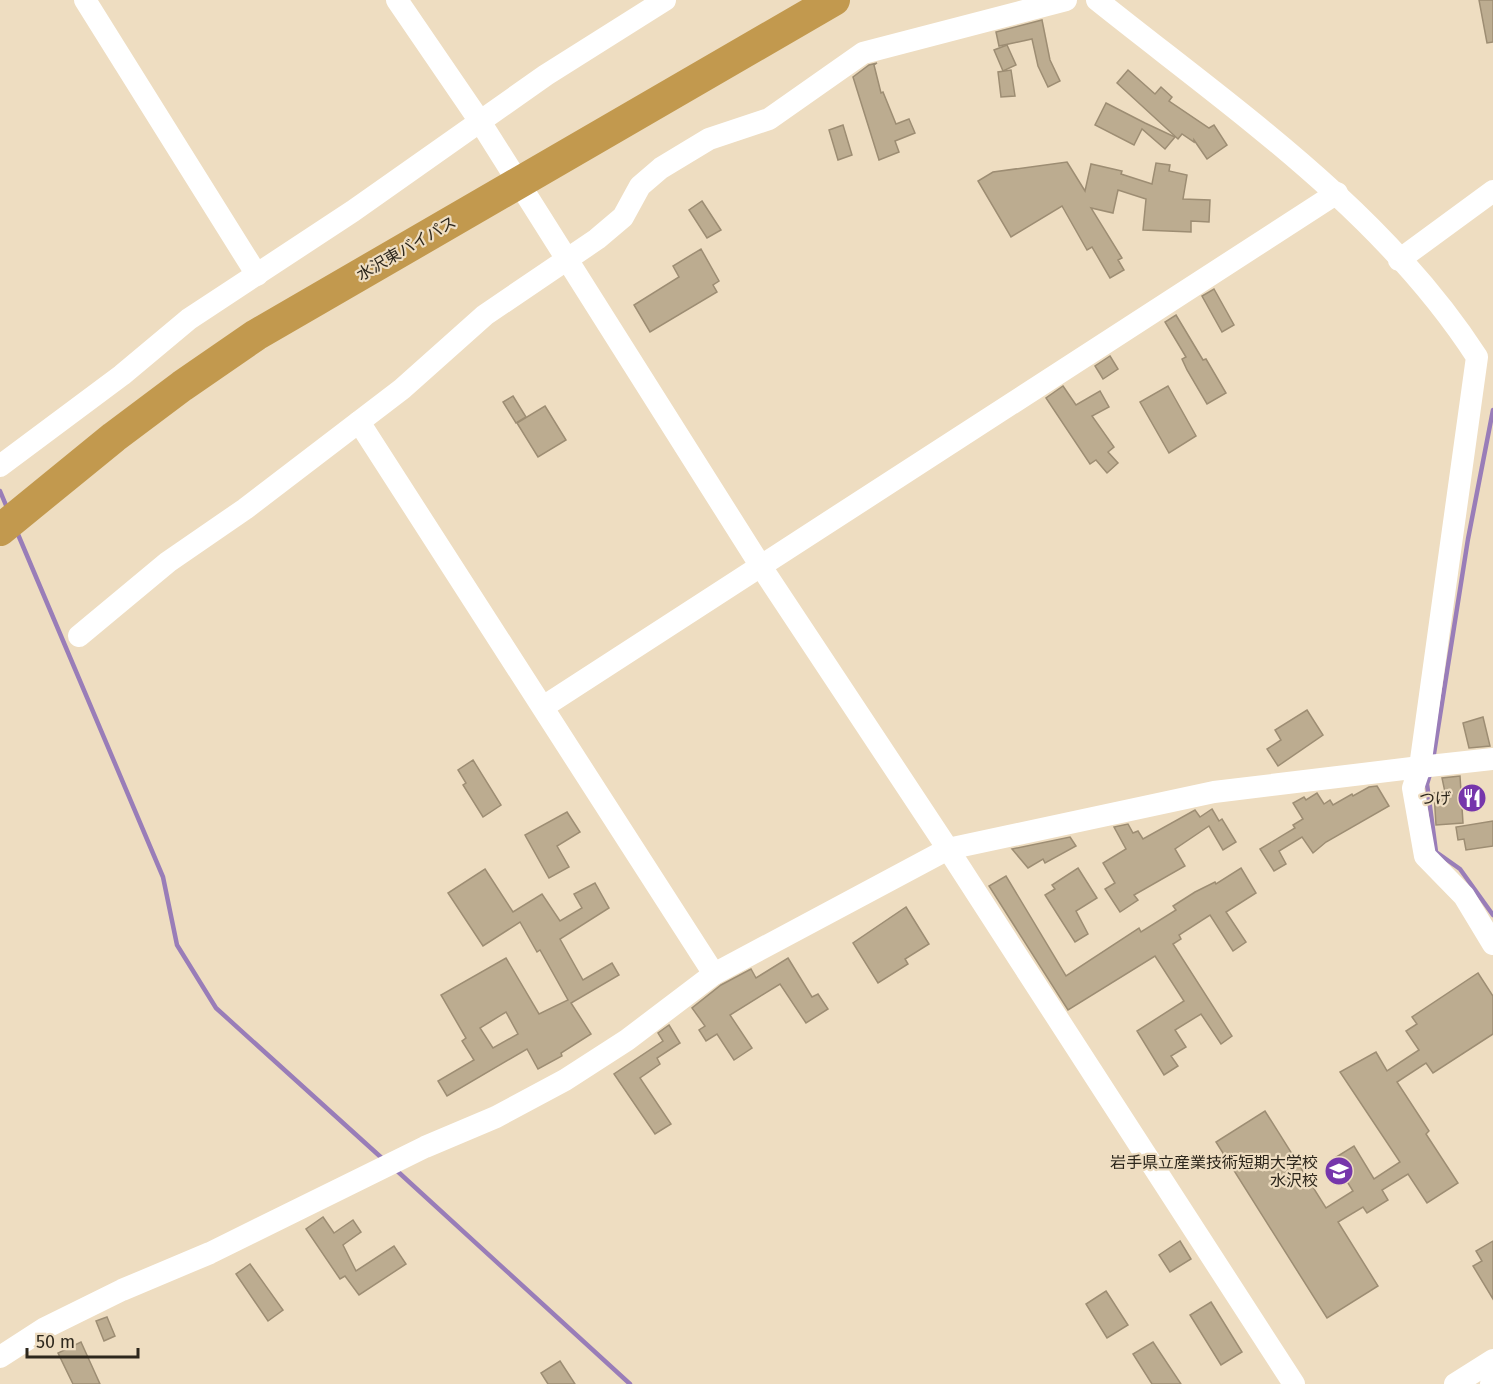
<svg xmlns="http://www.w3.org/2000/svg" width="1493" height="1384" viewBox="0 0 1493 1384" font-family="'Fira Sans','Noto Sans JP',sans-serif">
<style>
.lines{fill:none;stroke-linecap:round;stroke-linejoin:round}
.stream{stroke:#997db8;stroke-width:4.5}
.building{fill:#bcac90;stroke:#9d8d73;stroke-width:1.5;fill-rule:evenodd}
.minor{stroke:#fff;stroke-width:22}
.highway{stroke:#c2994e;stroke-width:32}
.labels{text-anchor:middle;stroke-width:4.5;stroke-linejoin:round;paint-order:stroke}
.street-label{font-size:16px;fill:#2d271c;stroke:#eeddc1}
.poi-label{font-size:16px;fill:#2d271c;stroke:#eeddc1;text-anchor:end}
</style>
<rect width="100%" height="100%" fill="#eeddc1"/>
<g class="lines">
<g class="stream">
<path d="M 0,491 L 8,510"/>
<path d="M 17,532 L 163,877 L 177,945 L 216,1008 L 384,1160"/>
<path d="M 1433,760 L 1468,539 L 1493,410"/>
<path d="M 1430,774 L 1427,784 L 1436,852 L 1460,869 L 1493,915"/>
<path d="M 395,1169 L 630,1384"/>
</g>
</g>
<g class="building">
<path d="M 1479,0 L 1493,0 L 1493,42 L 1487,43 Z"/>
<path d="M 1042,20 L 1050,60 L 1060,81 L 1048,87 L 1038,66 L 1032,39 L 999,46 L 996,32 Z"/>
<path d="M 1007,45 L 1016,65 L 1003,71 L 994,50 Z"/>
<path d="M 877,63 L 874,65 L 881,93 L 883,92 L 896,124 L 909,119 L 915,133 L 895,141 L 899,152 L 879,160 L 853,77 L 869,65 Z"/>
<path d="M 1011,70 L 1015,96 L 1001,97 L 998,72 Z"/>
<path d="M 1128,70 L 1155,94 L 1161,87 L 1172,97 L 1169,101 L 1209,128 L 1214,125 L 1227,145 L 1207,159 L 1194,140 L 1194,142 L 1182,134 L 1178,139 L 1117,83 Z"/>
<path d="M 1106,103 L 1145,123 L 1175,137 L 1165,149 L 1142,129 L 1134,145 L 1095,125 Z"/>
<path d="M 843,125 L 852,155 L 838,160 L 829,130 Z"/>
<path d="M 1067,162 L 1085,191 L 1091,164 L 1122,171 L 1121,174 L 1152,184 L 1156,163 L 1170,165 L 1169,171 L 1187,175 L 1183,199 L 1210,200 L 1209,222 L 1191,221 L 1191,232 L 1143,230 L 1146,199 L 1118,190 L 1113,213 L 1091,208 L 1122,258 L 1118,260 L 1124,270 L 1110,278 L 1092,247 L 1087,250 L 1062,206 L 1011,237 L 978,181 L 993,172 Z"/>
<path d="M 702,201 L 721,230 L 707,238 L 689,210 Z"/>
<path d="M 701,249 L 719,281 L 713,285 L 717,292 L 650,332 L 634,305 L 679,277 L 673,266 Z"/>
<path d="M 1214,289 L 1234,325 L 1222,332 L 1202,296 Z"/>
<path d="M 1176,315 L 1203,360 L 1206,359 L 1226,393 L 1207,404 L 1187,370 L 1182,359 L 1186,357 L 1165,322 Z"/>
<path d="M 1110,356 L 1118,369 L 1103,379 L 1095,366 Z"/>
<path d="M 1063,386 L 1076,405 L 1100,391 L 1109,407 L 1092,416 L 1114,447 L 1108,452 L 1118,463 L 1107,473 L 1096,460 L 1090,464 L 1046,398 Z"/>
<path d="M 1168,386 L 1196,436 L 1169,453 L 1140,402 Z"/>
<path d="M 513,396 L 526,417 L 516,423 L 503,402 Z"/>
<path d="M 545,406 L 566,440 L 538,457 L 517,423 Z"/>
<path d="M 1307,710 L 1323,735 L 1278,766 L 1267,749 L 1281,740 L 1275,730 Z"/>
<path d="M 1483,717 L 1490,746 L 1469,748 L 1463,723 Z"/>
<path d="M 473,760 L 501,805 L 483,817 L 463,785 L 466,783 L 458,770 Z"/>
<path d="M 1460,776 L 1463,823 L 1436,825 L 1434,793 L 1445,792 L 1442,778 Z"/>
<path d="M 1377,786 L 1389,806 L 1326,842 L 1313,853 L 1302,837 L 1279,851 L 1286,864 L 1274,871 L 1260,849 L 1295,828 L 1293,825 L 1303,819 L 1293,803 L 1304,797 L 1306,800 L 1317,793 L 1324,804 L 1330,800 L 1333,805 L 1352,794 L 1353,796 L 1369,787 Z"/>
<path d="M 1212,809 L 1219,821 L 1222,819 L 1236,842 L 1223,850 L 1209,826 L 1175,849 L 1185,866 L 1134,895 L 1138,900 L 1120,912 L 1105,889 L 1115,883 L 1103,863 L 1126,849 L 1114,827 L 1128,824 L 1133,833 L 1138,831 L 1143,839 L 1195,810 L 1200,817 Z"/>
<path d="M 567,812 L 580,832 L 557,846 L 569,867 L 549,878 L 525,835 Z"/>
<path d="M 1493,821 L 1493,846 L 1466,850 L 1464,839 L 1458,840 L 1456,827 Z"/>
<path d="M 1070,837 L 1076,846 L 1045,863 L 1043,859 L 1028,868 L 1012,849 Z"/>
<path d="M 1078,868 L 1097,898 L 1076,911 L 1088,934 L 1075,942 L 1045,895 L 1055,889 L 1052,885 Z"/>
<path d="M 1241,868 L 1256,893 L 1226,912 L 1246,942 L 1233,951 L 1210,915 L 1179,935 L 1181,939 L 1173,944 L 1232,1036 L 1221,1044 L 1201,1014 L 1175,1030 L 1186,1047 L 1171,1056 L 1178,1066 L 1164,1075 L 1137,1031 L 1184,1001 L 1155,956 L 1068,1010 L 989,886 L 1006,876 L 1066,976 L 1139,928 L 1141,932 L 1176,910 L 1173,906 L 1195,892 L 1215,882 L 1216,884 Z"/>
<path d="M 485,869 L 513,912 L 542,894 L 560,921 L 582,908 L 574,894 L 595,883 L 609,908 L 560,939 L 583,980 L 612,963 L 619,975 L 571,1003 L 591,1034 L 561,1053 L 562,1056 L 538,1069 L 527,1049 L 447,1096 L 438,1081 L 474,1060 L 462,1041 L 466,1038 L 441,995 L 506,958 L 539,1014 L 568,1000 L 540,950 L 537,952 L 520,922 L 483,946 L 448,893 ZM 506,1012 L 518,1034 L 493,1048 L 480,1028 Z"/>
<path d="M 906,907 L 929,944 L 905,959 L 908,964 L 878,983 L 853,943 Z"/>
<path d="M 788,958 L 812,997 L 818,994 L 828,1009 L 806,1023 L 780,984 L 730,1015 L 752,1048 L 734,1060 L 717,1034 L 706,1041 L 699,1030 L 705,1026 L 692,1008 L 721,985 L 751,969 L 756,978 Z"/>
<path d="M 1478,973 L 1493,996 L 1493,1034 L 1433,1073 L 1426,1063 L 1397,1082 L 1429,1131 L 1426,1134 L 1458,1183 L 1427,1203 L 1408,1174 L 1382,1190 L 1388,1200 L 1367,1213 L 1363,1207 L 1338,1222 L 1378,1286 L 1327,1318 L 1216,1142 L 1265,1111 L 1326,1208 L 1353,1191 L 1333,1159 L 1354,1146 L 1374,1179 L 1400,1162 L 1340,1072 L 1376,1052 L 1387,1071 L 1419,1050 L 1406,1031 L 1417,1024 L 1412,1017 Z"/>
<path d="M 669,1025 L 680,1043 L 657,1058 L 660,1064 L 640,1078 L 671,1124 L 655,1134 L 614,1074 L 663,1041 L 658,1033 Z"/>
<path d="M 323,1217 L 334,1233 L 353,1220 L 361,1232 L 343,1245 L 356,1271 L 394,1246 L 406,1264 L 359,1295 L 345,1276 L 340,1279 L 306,1229 Z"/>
<path d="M 1180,1241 L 1191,1259 L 1170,1272 L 1159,1255 Z"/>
<path d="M 1493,1241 L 1493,1299 L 1473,1266 L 1482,1261 L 1476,1251 Z"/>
<path d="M 250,1264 L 283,1310 L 268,1321 L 236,1274 Z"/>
<path d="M 1106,1291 L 1128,1325 L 1107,1338 L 1086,1304 Z"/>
<path d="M 1211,1302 L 1242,1352 L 1221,1365 L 1190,1315 Z"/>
<path d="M 107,1317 L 115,1336 L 104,1341 L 96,1321 Z"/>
<path d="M 81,1342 L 100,1384 L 73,1384 L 58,1353 Z"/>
<path d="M 1153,1342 L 1181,1384 L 1152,1384 L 1133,1354 Z"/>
<path d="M 560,1361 L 575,1384 L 548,1384 L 541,1373 Z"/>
</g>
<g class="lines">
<g class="minor">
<path d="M 85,0 L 257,275"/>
<path d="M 397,0 L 479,120 L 760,565 L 948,849 L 1294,1384"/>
<path d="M 1097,0 C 1232,108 1382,210 1477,357 L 1420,767 L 1493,759"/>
<path d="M 1399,260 L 1493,191"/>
<path d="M 359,422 L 714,974"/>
<path d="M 0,466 L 122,375 L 189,319 L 353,211 L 546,75 L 665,0"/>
<path d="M 79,636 L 168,562 L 245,509 L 402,389 L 485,315 L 597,239 L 623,217 L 640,186 L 661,168 L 709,139 L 769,119 L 863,53 L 1066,0"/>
<path d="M 543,707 L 1337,193"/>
<path d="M 0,1357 L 45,1328 L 122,1290 L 210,1253 L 425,1147 L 496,1117 L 565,1080 L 627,1040 L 714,974 L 948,849 L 1214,792 L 1420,767 L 1413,788 L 1425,856 L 1464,896 L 1493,944"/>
<path d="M 1455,1384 L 1493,1360"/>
<path d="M 1491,1384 L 1493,1383"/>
</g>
<path class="highway" d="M 0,530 L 114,437 L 182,386 L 256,335 L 834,0"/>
</g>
<defs>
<g id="restaurant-disc" transform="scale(1.5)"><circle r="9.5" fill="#7636ab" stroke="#eeddc1"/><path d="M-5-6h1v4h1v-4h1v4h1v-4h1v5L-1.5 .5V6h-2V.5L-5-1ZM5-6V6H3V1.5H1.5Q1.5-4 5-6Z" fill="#fff"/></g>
<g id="university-disc" transform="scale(1.5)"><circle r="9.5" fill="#7636ab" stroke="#eeddc1"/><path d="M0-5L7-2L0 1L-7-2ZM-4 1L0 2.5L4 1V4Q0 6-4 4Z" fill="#fff"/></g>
</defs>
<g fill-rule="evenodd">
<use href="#restaurant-disc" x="1472" y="798"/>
<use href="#university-disc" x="1339" y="1171"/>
</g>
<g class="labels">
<g class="street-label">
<text transform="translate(406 248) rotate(-30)" y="6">水沢東バイパス</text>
</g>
<g class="poi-label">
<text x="1451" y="804">つげ</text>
<text x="1318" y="1168">岩手県立産業技術短期大学校<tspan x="1318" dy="18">水沢校</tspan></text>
</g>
</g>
<path d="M27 1348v9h111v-9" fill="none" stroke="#2d271c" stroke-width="3"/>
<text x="36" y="1348" font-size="18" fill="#2d271c" stroke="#eeddc1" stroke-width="4.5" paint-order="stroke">50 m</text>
</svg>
